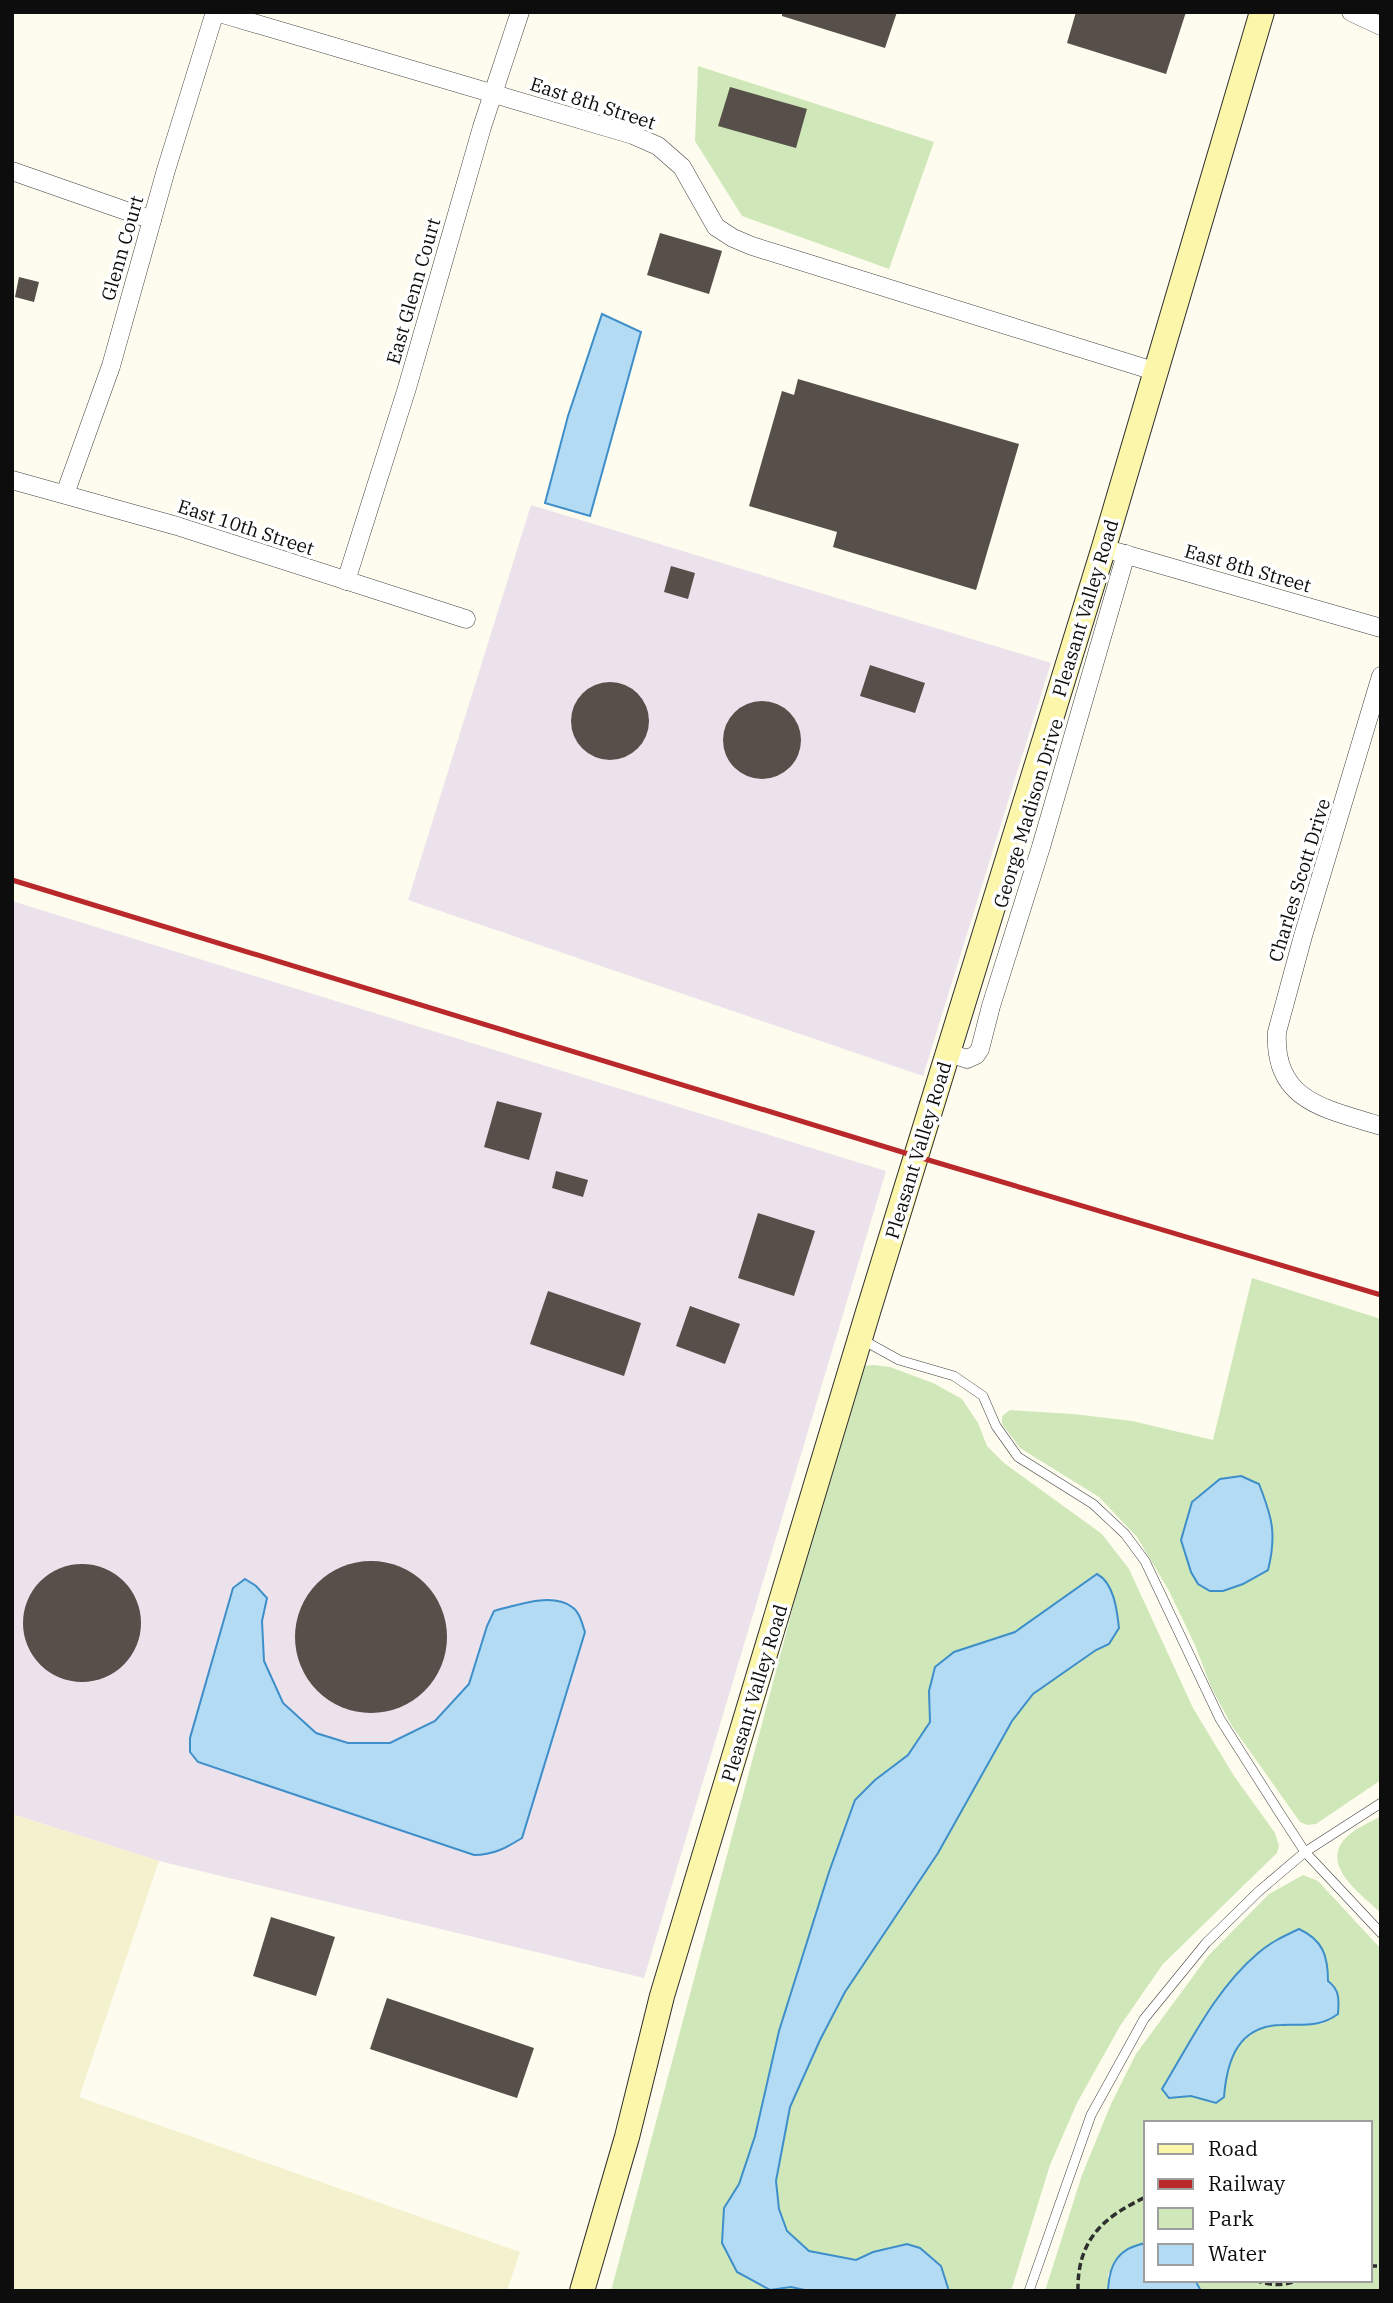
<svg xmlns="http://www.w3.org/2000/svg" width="1393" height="2303" viewBox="0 0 1393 2303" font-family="'IBM Plex Serif',serif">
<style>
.industrial{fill:#ebe2ec}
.farmland{fill:#f4f1cf}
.green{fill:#d0e8b9;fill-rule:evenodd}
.water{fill:#b4dbf4;stroke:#3d8ec9;stroke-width:2}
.building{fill:#564f4a}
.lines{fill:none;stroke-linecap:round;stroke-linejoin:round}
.lane-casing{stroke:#404040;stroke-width:10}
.street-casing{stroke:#404040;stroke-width:19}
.secondary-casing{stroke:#2f2f2f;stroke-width:26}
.path{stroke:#2f2f2f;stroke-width:3.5;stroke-dasharray:7 3.5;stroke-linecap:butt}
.lane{stroke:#fff;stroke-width:9}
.street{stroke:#fff;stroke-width:18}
.secondary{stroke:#fcf6ab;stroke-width:24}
.rail{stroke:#b9292c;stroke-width:5}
.labels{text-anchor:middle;stroke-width:7;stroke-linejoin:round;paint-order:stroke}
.street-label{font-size:19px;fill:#0d0d0d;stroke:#fff}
</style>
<rect width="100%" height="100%" fill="#fefcee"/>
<g class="industrial">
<path d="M 531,505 L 1051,663 L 923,1076 L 408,900 Z"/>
<path d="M 12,901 L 886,1171 L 644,1978 L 159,1861 L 12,1814 Z"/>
</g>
<path class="farmland" d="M 12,1814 L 159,1861 L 79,2097 L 520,2252 L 507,2291 L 12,2291 Z"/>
<g class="green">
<path d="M 698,66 L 934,142 L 889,269 L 742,216 L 695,141 Z"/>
<path d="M 1252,1278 L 1381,1319 L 1381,1780 L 1316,1824 L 1307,1825 L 1300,1822 L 1232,1726 L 1211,1687 L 1195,1645 L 1168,1589 L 1137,1537 L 1099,1497 L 1020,1448 L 1002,1424 L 1002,1416 L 1010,1410 L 1073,1414 L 1132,1421 L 1213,1440 ZM 1191,1572 L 1242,1584 C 1219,1593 1206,1596 1191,1572 Z"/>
<path d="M 875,1365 L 890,1367 L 933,1383 L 962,1399 L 978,1423 L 987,1446 L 1004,1463 L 1102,1534 L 1129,1569 L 1193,1708 L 1234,1776 L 1275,1833 L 1279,1846 L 1277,1853 L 1163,1964 L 1120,2026 L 1077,2103 L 1050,2165 L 1011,2291 L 611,2291 L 855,1374 L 861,1366 Z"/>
<path d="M 1381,1816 L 1381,1913 C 1364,1896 1322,1868 1343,1841 C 1351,1830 1369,1823 1381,1816 Z"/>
<path d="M 1303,1875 L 1318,1881 L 1381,1949 L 1381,2291 L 1201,2291 L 1195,2280 L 1370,2280 L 1370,2123 L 1146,2123 L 1146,2243 L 1137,2245 L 1108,2274 L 1108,2291 L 1045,2291 L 1082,2175 L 1111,2104 L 1136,2054 L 1208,1956 L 1269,1894 ZM 1256,1954 L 1328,1967 L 1328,1981 L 1338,2014 L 1322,2024 L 1263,2026 L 1243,2041 L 1230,2058 L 1224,2097 L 1216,2103 L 1162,2089 L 1200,2024 L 1227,1987 Z"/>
</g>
<g class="water">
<path d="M 602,314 L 641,332 L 590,516 L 545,503 L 568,416 Z"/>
<path d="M 1241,1476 L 1259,1484 C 1272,1517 1277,1534 1268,1570 L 1243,1584 L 1223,1591 L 1210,1591 L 1198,1584 L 1191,1572 L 1181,1540 L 1192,1502 L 1220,1479 Z"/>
<path d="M 1097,1574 C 1114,1583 1117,1610 1119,1628 L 1109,1644 L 1096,1650 L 1033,1694 L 1012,1721 L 938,1853 L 845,1992 L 820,2040 L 790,2107 L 776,2181 L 779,2209 L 787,2231 L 809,2251 L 856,2260 L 873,2252 L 907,2244 L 920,2248 L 941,2266 L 949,2291 L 809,2291 L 791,2287 L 770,2290 L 737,2272 L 722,2243 L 724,2208 L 739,2184 L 755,2136 L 779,2031 L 829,1872 L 855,1800 L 875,1780 L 908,1755 L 930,1722 L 929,1691 L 935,1667 L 954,1652 L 1015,1632 Z"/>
<path d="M 245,1579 L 256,1586 L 267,1598 L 262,1621 L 264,1661 L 283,1703 L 316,1733 L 348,1743 L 390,1743 L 435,1721 L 469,1684 L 487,1626 L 494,1611 C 517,1605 552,1592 572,1607 C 580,1612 582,1624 585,1632 L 522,1838 C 506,1848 493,1855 474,1855 L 198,1762 L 190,1752 L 190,1738 L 233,1588 Z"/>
<path d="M 1299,1929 C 1323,1940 1328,1956 1328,1981 C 1340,1990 1339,2000 1338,2014 C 1319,2028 1303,2024 1281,2025 C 1238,2026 1227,2060 1224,2097 L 1216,2103 L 1191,2096 L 1169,2098 L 1162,2089 C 1190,2043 1215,1990 1257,1954 C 1269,1943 1284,1936 1299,1929 Z"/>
<path d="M 1146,2243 L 1146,2280 L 1195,2280 L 1201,2291 L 1108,2291 C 1109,2264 1118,2248 1146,2243 Z"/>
</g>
<g class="building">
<path d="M 782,12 L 897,12 L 885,48 L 782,16 Z"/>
<path d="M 1076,12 L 1186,12 L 1166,74 L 1067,43 Z"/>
<path d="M 730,87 L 807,109 L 796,148 L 718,126 Z"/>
<path d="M 660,233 L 722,251 L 709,294 L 647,275 Z"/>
<path d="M 19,277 L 39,282 L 34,302 L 15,297 Z"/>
<path d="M 798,379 L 1019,444 L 976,590 L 833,547 L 837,532 L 749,506 L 782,391 L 794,395 Z"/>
<path d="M 671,566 L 695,573 L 688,599 L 664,592 Z"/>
<path d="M 870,665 L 925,683 L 915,713 L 860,696 Z"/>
<circle cx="610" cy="721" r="39"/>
<circle cx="762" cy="740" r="39"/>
<path d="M 497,1101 L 542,1113 L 529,1160 L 484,1147 Z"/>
<path d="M 556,1171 L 588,1180 L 583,1197 L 552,1188 Z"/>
<path d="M 758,1213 L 815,1231 L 794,1296 L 738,1278 Z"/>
<path d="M 548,1291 L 641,1323 L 624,1376 L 530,1344 Z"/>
<path d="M 690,1306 L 740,1324 L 725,1364 L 676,1346 Z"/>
<circle cx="371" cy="1637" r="76"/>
<circle cx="82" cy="1623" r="59"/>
<path d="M 271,1917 L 335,1937 L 316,1996 L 253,1976 Z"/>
<path d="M 387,1998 L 534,2048 L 517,2098 L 370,2049 Z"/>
</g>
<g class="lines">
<g class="lane-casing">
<g id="lane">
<path d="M 861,1339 L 899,1360 L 954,1376 L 983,1396 L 996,1426 L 1018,1457 L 1093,1504 L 1125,1534 L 1145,1561 L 1220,1719 L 1279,1812 L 1305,1852 L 1381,1933"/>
<path d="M 1029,2291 L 1091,2115 L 1144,2019 L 1206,1943 L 1258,1892 L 1305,1852 L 1381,1803"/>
</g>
</g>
<g class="street-casing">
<g id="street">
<path d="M 216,12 L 633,135 L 658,146 L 682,167 L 716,227 L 733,238 L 752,246 L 1154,371"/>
<path d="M 1351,12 L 1381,26"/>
<path d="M 12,171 L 152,220"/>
<path d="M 12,480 L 177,526 L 466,619"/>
<path d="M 65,494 L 111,366 L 166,170 L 215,12"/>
<path d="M 1117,552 L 1381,628"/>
<path d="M 346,581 L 407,388 L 482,127 L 520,12"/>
<path d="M 1381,676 L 1303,936 L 1277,1032 C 1273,1102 1327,1109 1381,1126"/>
<path d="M 949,1053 L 967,1059 L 976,1055 L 980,1049 L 991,1006 L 1041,847 L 1126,554"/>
</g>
</g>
<g class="secondary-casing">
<path id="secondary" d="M 582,2291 L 627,2137 L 662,1996 L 868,1312 L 1104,547 L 1262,12"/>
</g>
<g class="path">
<path d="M 1370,2266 L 1381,2266"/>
<path d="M 1255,2280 C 1271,2286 1283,2286 1299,2280"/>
<path d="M 1078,2291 C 1077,2240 1103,2217 1146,2197"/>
</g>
<use href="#lane" class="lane"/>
<use href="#street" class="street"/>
<use href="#secondary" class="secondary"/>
<path class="rail" d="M 12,880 L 915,1156 L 1381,1295"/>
</g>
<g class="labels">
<g class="street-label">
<text transform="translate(593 103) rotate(18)" y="7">East 8th Street</text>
<text transform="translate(122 248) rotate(-74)" y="7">Glenn Court</text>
<text transform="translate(413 291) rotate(-74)" y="7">East Glenn Court</text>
<text transform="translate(246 527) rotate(18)" y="7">East 10th Street</text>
<text transform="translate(1248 568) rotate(16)" y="7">East 8th Street</text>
<text transform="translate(1085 608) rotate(-73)" y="7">Pleasant Valley Road</text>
<text transform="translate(1028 813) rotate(-73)" y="7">George Madison Drive</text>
<text transform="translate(1299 880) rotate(-73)" y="7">Charles Scott Drive</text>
<text transform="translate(918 1150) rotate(-73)" y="7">Pleasant Valley Road</text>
<text transform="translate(754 1693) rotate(-73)" y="7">Pleasant Valley Road</text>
</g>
</g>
<rect width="1393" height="2303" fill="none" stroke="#0d0d0d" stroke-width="28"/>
<rect x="1144" y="2121" width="228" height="161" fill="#ffffff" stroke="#9e9e9e" stroke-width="2"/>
<rect x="1158" y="2144" width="35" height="10" fill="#fcf6ab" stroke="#9e9e9e" stroke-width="2"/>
<text x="1208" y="2156" font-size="21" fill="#0d0d0d">Road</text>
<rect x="1158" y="2179" width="35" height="10" fill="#b9292c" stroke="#9e9e9e" stroke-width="2"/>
<text x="1208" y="2191" font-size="21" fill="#0d0d0d">Railway</text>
<rect x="1158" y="2208" width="35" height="21" fill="#d0e8b9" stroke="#9e9e9e" stroke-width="2"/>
<text x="1208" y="2226" font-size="21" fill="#0d0d0d">Park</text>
<rect x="1158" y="2244" width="35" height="21" fill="#b4dbf4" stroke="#9e9e9e" stroke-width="2"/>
<text x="1208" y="2261" font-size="21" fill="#0d0d0d">Water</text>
</svg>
